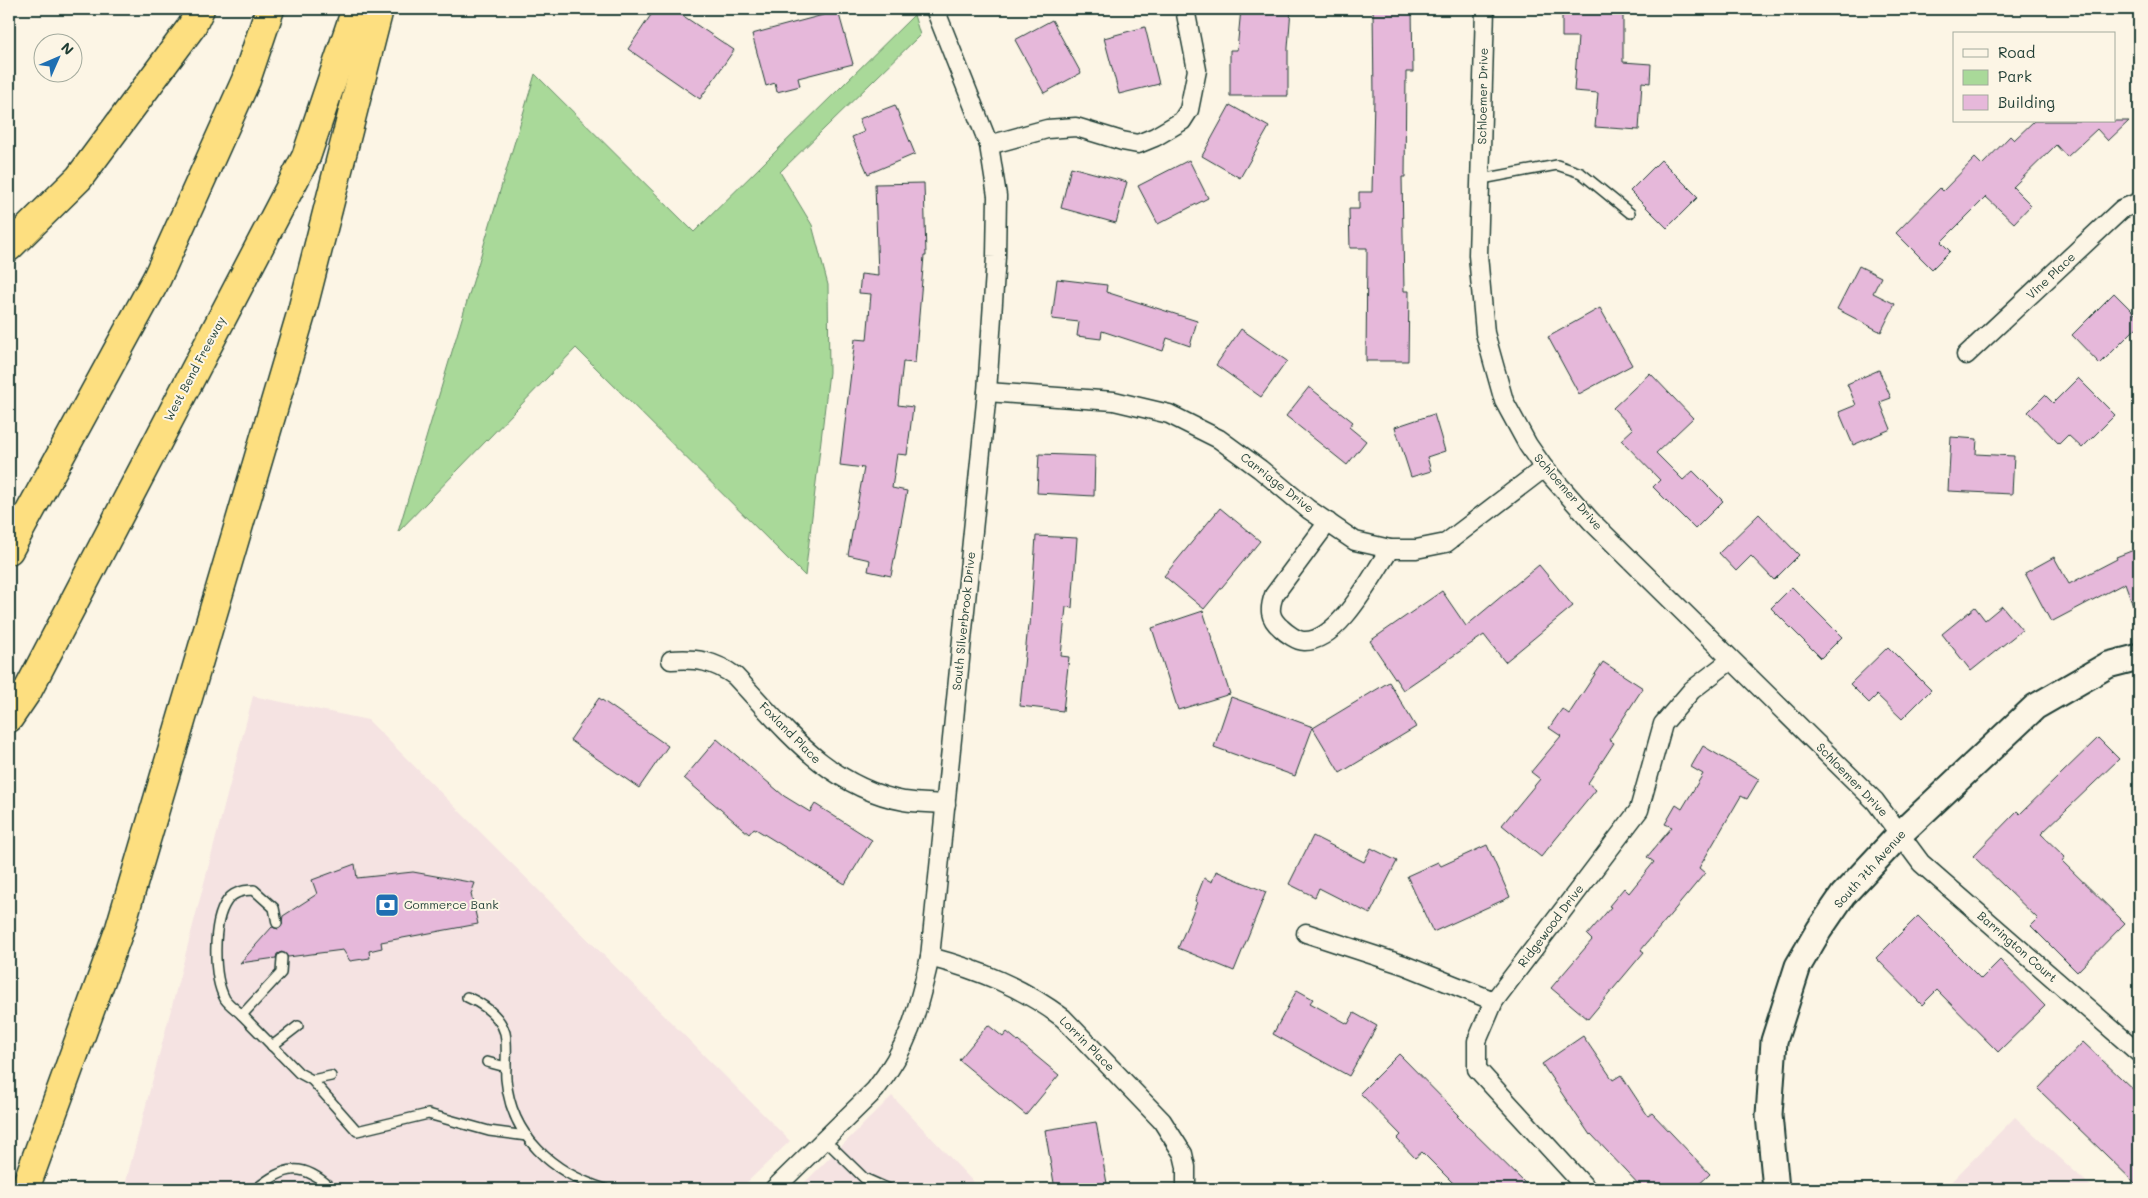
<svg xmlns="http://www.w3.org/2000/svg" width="2148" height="1198" viewBox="0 0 2148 1198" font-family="Mali,sans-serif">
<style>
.built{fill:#f5e3e2}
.green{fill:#a9d999;stroke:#648b66}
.building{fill:#e6b8da;stroke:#1f3d34}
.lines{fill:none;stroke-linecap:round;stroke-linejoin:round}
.lane-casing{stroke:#1f3d34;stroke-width:12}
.street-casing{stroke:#1f3d34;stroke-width:21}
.secondary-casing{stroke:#1f3d34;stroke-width:29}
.highway-casing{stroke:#1f3d34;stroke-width:31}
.lane{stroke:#fcf5e5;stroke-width:9}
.street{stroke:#fcf5e5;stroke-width:18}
.secondary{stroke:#fcf5e5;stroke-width:25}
.highway{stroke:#fddf80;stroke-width:28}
.labels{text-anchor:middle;stroke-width:4;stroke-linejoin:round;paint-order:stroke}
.street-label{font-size:12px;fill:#1f3d34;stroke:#fcf5e5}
.poi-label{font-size:12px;fill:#1f3d34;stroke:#fcf5e5;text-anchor:start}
</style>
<rect width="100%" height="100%" fill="#fcf5e5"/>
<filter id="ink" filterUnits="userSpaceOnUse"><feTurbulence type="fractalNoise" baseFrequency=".02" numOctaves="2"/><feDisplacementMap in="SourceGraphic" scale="10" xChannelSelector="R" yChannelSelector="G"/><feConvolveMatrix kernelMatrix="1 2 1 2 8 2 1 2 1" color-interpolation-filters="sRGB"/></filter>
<g filter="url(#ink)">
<g class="built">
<path d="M 253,696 L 368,720 L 790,1141 L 740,1189 L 124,1189 Z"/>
<path d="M 892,1096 L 980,1189 L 798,1189 Z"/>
<path d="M 2015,1117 L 2094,1189 L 1944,1189 Z"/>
</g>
<path class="green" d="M 914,15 L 920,35 L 780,172 L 812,225 L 828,285 L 829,372 L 805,576 L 576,348 L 398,532 L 535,74 L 694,232 Z"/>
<g class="building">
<path d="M 655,9 L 673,9 L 734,50 L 700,99 L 628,49 Z"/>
<path d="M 1241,9 L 1291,9 L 1288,48 L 1288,96 L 1230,96 L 1230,50 L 1237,50 Z"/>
<path d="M 1373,9 L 1412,9 L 1413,72 L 1406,72 L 1405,177 L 1402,177 L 1404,291 L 1409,291 L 1408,361 L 1366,361 L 1367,248 L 1350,248 L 1349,209 L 1359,209 L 1359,192 L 1372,192 L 1374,97 Z"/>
<path d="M 1562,9 L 1623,9 L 1623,62 L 1651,64 L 1650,83 L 1642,82 L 1639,130 L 1595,127 L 1598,93 L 1574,91 L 1578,37 L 1562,37 Z"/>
<path d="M 838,11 L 853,64 L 798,78 L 800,86 L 777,92 L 775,83 L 766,86 L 752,34 Z"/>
<path d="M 1052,20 L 1081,73 L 1044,93 L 1015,40 Z"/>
<path d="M 1145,27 L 1159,84 L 1119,94 L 1104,38 Z"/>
<path d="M 895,105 L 915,154 L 868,174 L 852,137 L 864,132 L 859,119 Z"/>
<path d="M 1230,105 L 1269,127 L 1240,178 L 1202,156 Z"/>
<path d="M 2034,121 L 2129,121 L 2108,141 L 2097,129 L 2067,157 L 2056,145 L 2013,187 L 2031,205 L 2014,223 L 1986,197 L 1941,242 L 1950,251 L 1932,269 L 1896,233 L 1940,188 L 1943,191 L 1975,158 L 1982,165 L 2010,136 L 2014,140 Z"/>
<path d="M 1189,160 L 1208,198 L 1158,224 L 1138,186 Z"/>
<path d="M 1661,160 L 1698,197 L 1667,228 L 1630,191 Z"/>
<path d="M 1071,167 L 1127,182 L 1116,223 L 1061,208 Z"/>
<path d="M 924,183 L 926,256 L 924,256 L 915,363 L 903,362 L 898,405 L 913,407 L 907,455 L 897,454 L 892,488 L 907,491 L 891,576 L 868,571 L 870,560 L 848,555 L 864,468 L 840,465 L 855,339 L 867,340 L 871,294 L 859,293 L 861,274 L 878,276 L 875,184 Z"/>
<path d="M 1859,266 L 1881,277 L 1873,293 L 1895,304 L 1881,332 L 1837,309 Z"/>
<path d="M 1057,279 L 1107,285 L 1106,292 L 1197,321 L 1190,346 L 1167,338 L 1163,351 L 1102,331 L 1101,339 L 1077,336 L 1079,322 L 1052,319 Z"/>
<path d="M 2114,293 L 2139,318 L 2139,325 L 2100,364 L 2072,335 Z"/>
<path d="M 1600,308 L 1632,365 L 1579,394 L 1548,337 Z"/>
<path d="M 1241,329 L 1287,361 L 1261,397 L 1216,365 Z"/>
<path d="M 1879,370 L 1891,398 L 1880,402 L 1891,429 L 1853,445 L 1839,412 L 1856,405 L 1847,384 Z"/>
<path d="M 1650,373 L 1693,418 L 1656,453 L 1683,480 L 1693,471 L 1723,501 L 1695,529 L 1653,487 L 1660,480 L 1621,440 L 1633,429 L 1613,408 Z"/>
<path d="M 2078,378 L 2115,415 L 2082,448 L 2068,435 L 2059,444 L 2028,412 L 2045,395 L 2053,403 Z"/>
<path d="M 1309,387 L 1353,422 L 1349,427 L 1366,441 L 1347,465 L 1286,416 Z"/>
<path d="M 1434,414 L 1445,451 L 1427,457 L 1431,471 L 1411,477 L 1395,427 Z"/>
<path d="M 1951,437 L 1977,439 L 1976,454 L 2014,456 L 2012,494 L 1948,491 Z"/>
<path d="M 1039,454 L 1095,456 L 1094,496 L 1037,493 Z"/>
<path d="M 1220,508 L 1260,541 L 1204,609 L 1164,576 Z"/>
<path d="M 1759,514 L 1799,555 L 1774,580 L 1751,556 L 1736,571 L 1719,553 Z"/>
<path d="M 1036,536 L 1077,538 L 1072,608 L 1066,607 L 1061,656 L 1069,657 L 1063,711 L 1020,706 L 1028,625 L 1030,626 Z"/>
<path d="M 2139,548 L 2139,615 L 2137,616 L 2125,583 L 2051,622 L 2025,573 L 2054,557 L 2069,584 L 2117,559 L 2116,557 Z"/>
<path d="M 1539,565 L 1573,606 L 1505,662 L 1484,635 L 1403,690 L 1370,641 L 1442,591 L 1466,626 Z"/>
<path d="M 1792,587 L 1842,637 L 1821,658 L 1771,608 Z"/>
<path d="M 2002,606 L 2022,630 L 1971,671 L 1942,634 L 1975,607 L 1985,620 Z"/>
<path d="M 1203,611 L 1230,694 L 1178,710 L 1152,628 Z"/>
<path d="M 1888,647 L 1931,690 L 1902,719 L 1877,695 L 1869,703 L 1850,684 Z"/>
<path d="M 1603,662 L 1643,688 L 1609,740 L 1614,743 L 1588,783 L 1596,790 L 1541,857 L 1502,825 L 1540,779 L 1531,772 L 1561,736 L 1549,728 L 1562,709 L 1569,714 Z"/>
<path d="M 1389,682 L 1416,727 L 1340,773 L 1313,728 Z"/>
<path d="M 1231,697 L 1313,727 L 1295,776 L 1214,747 Z"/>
<path d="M 599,698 L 668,746 L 639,788 L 570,740 Z"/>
<path d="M 2098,738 L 2119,759 L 2041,834 L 2065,857 L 2062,861 L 2125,923 L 2077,972 L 2031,926 L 2038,919 L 1973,856 L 2017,811 L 2020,814 Z"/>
<path d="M 717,739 L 784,796 L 810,812 L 815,804 L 872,840 L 845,884 L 754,828 L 749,834 L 684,778 Z"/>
<path d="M 1703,746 L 1759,779 L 1747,799 L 1741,796 L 1699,868 L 1705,873 L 1641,950 L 1644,952 L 1588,1019 L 1551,988 L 1592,940 L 1587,935 L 1611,907 L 1609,906 L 1624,888 L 1629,893 L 1654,862 L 1647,857 L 1672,827 L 1665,824 L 1676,805 L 1682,809 L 1703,774 L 1691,767 Z"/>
<path d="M 1313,836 L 1364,862 L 1371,848 L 1397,861 L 1370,914 L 1319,888 L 1315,897 L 1289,884 Z"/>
<path d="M 1487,845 L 1510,897 L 1433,932 L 1407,876 L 1438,862 L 1441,866 Z"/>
<path d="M 355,864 L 357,878 L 413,872 L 475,883 L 471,894 L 478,924 L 381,942 L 382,948 L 369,951 L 370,958 L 350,961 L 343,950 L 288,957 L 282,952 L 277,954 L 276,958 L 240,963 L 272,927 L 278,929 L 281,927 L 283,916 L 317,894 L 312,880 Z"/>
<path d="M 1216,871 L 1266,892 L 1234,971 L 1178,948 L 1197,902 L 1195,901 L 1204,878 L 1212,882 Z"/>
<path d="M 1918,916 L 1981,979 L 2000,960 L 2045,1006 L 1998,1052 L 1937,990 L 1922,1005 L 1876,958 Z"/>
<path d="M 1297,990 L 1313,999 L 1310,1003 L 1348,1024 L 1354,1013 L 1377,1026 L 1349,1076 L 1273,1034 Z"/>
<path d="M 988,1025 L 1003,1037 L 1007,1032 L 1059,1075 L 1026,1115 L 959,1060 Z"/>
<path d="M 1583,1036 L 1613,1080 L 1621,1075 L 1648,1116 L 1652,1113 L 1710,1174 L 1694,1189 L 1643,1189 L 1591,1134 L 1590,1135 L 1542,1064 Z"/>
<path d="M 2083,1042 L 2139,1095 L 2139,1187 L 2038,1089 Z"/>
<path d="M 1399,1054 L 1459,1115 L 1457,1116 L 1531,1189 L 1459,1189 L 1422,1152 L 1415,1158 L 1397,1139 L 1401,1135 L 1360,1093 Z"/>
<path d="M 1096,1122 L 1108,1189 L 1055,1189 L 1045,1130 Z"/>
</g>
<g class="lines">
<g class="lane-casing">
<g id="lane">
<path d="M 1482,179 L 1557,165 L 1581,173 L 1630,213"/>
<path d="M 277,923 L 274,908 L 254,890 C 244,890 233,892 227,901 C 212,922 213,977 225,999 C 229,1005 237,1010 242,1015 L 281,973 L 282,958"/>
<path d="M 467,997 C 483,1004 500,1016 505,1033 C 508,1047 505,1065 506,1079 C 511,1137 553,1173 605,1189"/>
<path d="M 242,1015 L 299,1073 L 312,1080 L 331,1076"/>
<path d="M 272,1046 L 298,1026"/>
<path d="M 487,1062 L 506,1067"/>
<path d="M 312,1080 L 357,1131 L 428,1114 L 489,1131 L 527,1136"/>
<path d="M 825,1140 L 864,1178 L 889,1189"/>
<path d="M 256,1189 C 285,1166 302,1161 332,1189"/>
</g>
</g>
<g class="street-casing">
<g id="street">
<path d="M 1485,9 L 1478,255 L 1485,333 L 1504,401 L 1528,445 L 1544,468 L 1591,521 L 1875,801 L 1921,863 L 2139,1053"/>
<path d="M 989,145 L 1047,129 L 1076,127 L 1122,141 L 1138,144 L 1155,137 L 1182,121 L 1189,110 L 1197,70 L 1185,9"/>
<path d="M 1966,355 L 2122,209 L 2139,202"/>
<path d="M 987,392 L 1114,401 L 1169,414 L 1219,439 L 1260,469 L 1308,509 L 1355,541 L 1390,549 L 1416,549 L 1446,543 L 1544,468"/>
<path d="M 1328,522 L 1274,595 C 1269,609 1269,618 1281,628 C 1286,633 1297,641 1304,641 C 1339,642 1373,574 1390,549"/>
<path d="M 671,660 C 697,658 714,661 735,676 C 785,729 828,787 904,801 C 917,803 932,803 946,804"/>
<path d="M 1306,933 L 1404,965 L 1494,1001"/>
<path d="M 930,957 C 979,970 1022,987 1063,1018 L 1162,1121 L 1183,1154 L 1186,1167 L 1186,1189"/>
<path d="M 774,1189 L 875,1090 C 910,1045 917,1012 930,957 L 987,392 L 996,257 L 997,196 L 989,145 L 935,9"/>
<path d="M 1587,1189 L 1477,1069 L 1477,1041 L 1494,1001 L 1639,810 L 1663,724 L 1692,690 L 1731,660"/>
</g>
</g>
<g class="secondary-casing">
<path id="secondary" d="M 1776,1189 L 1769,1115 L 1774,1041 L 1798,966 L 1819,930 L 1843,895 L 1900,834 L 2035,707 L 2108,665 L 2139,657"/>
</g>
<g class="highway-casing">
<g id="highway">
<path d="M 9,247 L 79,178 L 192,26 L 200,9"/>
<path d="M 9,550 L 157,278 L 246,80 L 270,9"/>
<path d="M 9,718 L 28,690 L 306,157 L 356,9"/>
<path d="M 25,1189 L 120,928 L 302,311 L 379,9"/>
</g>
</g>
<use href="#lane" class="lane"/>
<use href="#street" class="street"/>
<use href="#secondary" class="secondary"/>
<use href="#highway" class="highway"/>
</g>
</g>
<defs>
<g id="bank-square" transform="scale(1.25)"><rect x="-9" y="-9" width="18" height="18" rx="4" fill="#1f6fb2" stroke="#fcf5e5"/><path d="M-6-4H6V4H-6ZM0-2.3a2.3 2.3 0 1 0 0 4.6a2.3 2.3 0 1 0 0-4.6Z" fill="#fff"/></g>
</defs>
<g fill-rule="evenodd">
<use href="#bank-square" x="387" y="905"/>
</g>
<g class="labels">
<g class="street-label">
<text transform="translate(1483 96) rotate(-89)" y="4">Schloemer Drive</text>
<text transform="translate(2051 276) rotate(-43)" y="4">Vine Place</text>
<text transform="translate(195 369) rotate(-62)" y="4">West Bend Freeway</text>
<text transform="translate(1277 483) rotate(38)" y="4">Carriage Drive</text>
<text transform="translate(1568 492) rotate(49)" y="4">Schloemer Drive</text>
<text transform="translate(964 621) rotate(-84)" y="4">South Silverbrook Drive</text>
<text transform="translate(790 733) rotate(45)" y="4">Foxland Place</text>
<text transform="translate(1852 780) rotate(46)" y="4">Schloemer Drive</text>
<text transform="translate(1870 869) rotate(-48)" y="4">South 7th Avenue</text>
<text transform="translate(1551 926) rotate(-53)" y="4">Ridgewood Drive</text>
<text transform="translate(2017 947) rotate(41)" y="4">Barrington Court</text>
<text transform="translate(1087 1044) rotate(45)" y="4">Lorrin Place</text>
</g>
<g class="poi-label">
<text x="404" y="909">Commerce Bank</text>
</g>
</g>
<rect width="2148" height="1198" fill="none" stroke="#fcf5e5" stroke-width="30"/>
<rect x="15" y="15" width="2118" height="1168" fill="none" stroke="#1f3d34" stroke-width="2" filter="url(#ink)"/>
<rect x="1953" y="32" width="162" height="90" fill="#fcf5e5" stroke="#a4ab9e"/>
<rect x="1963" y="49" width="25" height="8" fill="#fcf5e5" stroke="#a4ab9e"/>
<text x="1998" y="58" font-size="15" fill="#1f3d34">Road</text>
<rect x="1963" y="70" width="25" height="15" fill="#a9d999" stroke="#a4ab9e"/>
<text x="1998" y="82" font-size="15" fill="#1f3d34">Park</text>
<rect x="1963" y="95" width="25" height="15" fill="#e6b8da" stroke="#a4ab9e"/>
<text x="1998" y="108" font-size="15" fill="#1f3d34">Building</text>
<g transform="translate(58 58) rotate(45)"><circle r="24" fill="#fcf5e5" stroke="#a4ab9e"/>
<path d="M0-4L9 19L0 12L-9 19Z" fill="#1f6fb2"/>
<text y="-8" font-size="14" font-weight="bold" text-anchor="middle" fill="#1f3d34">N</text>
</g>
</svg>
